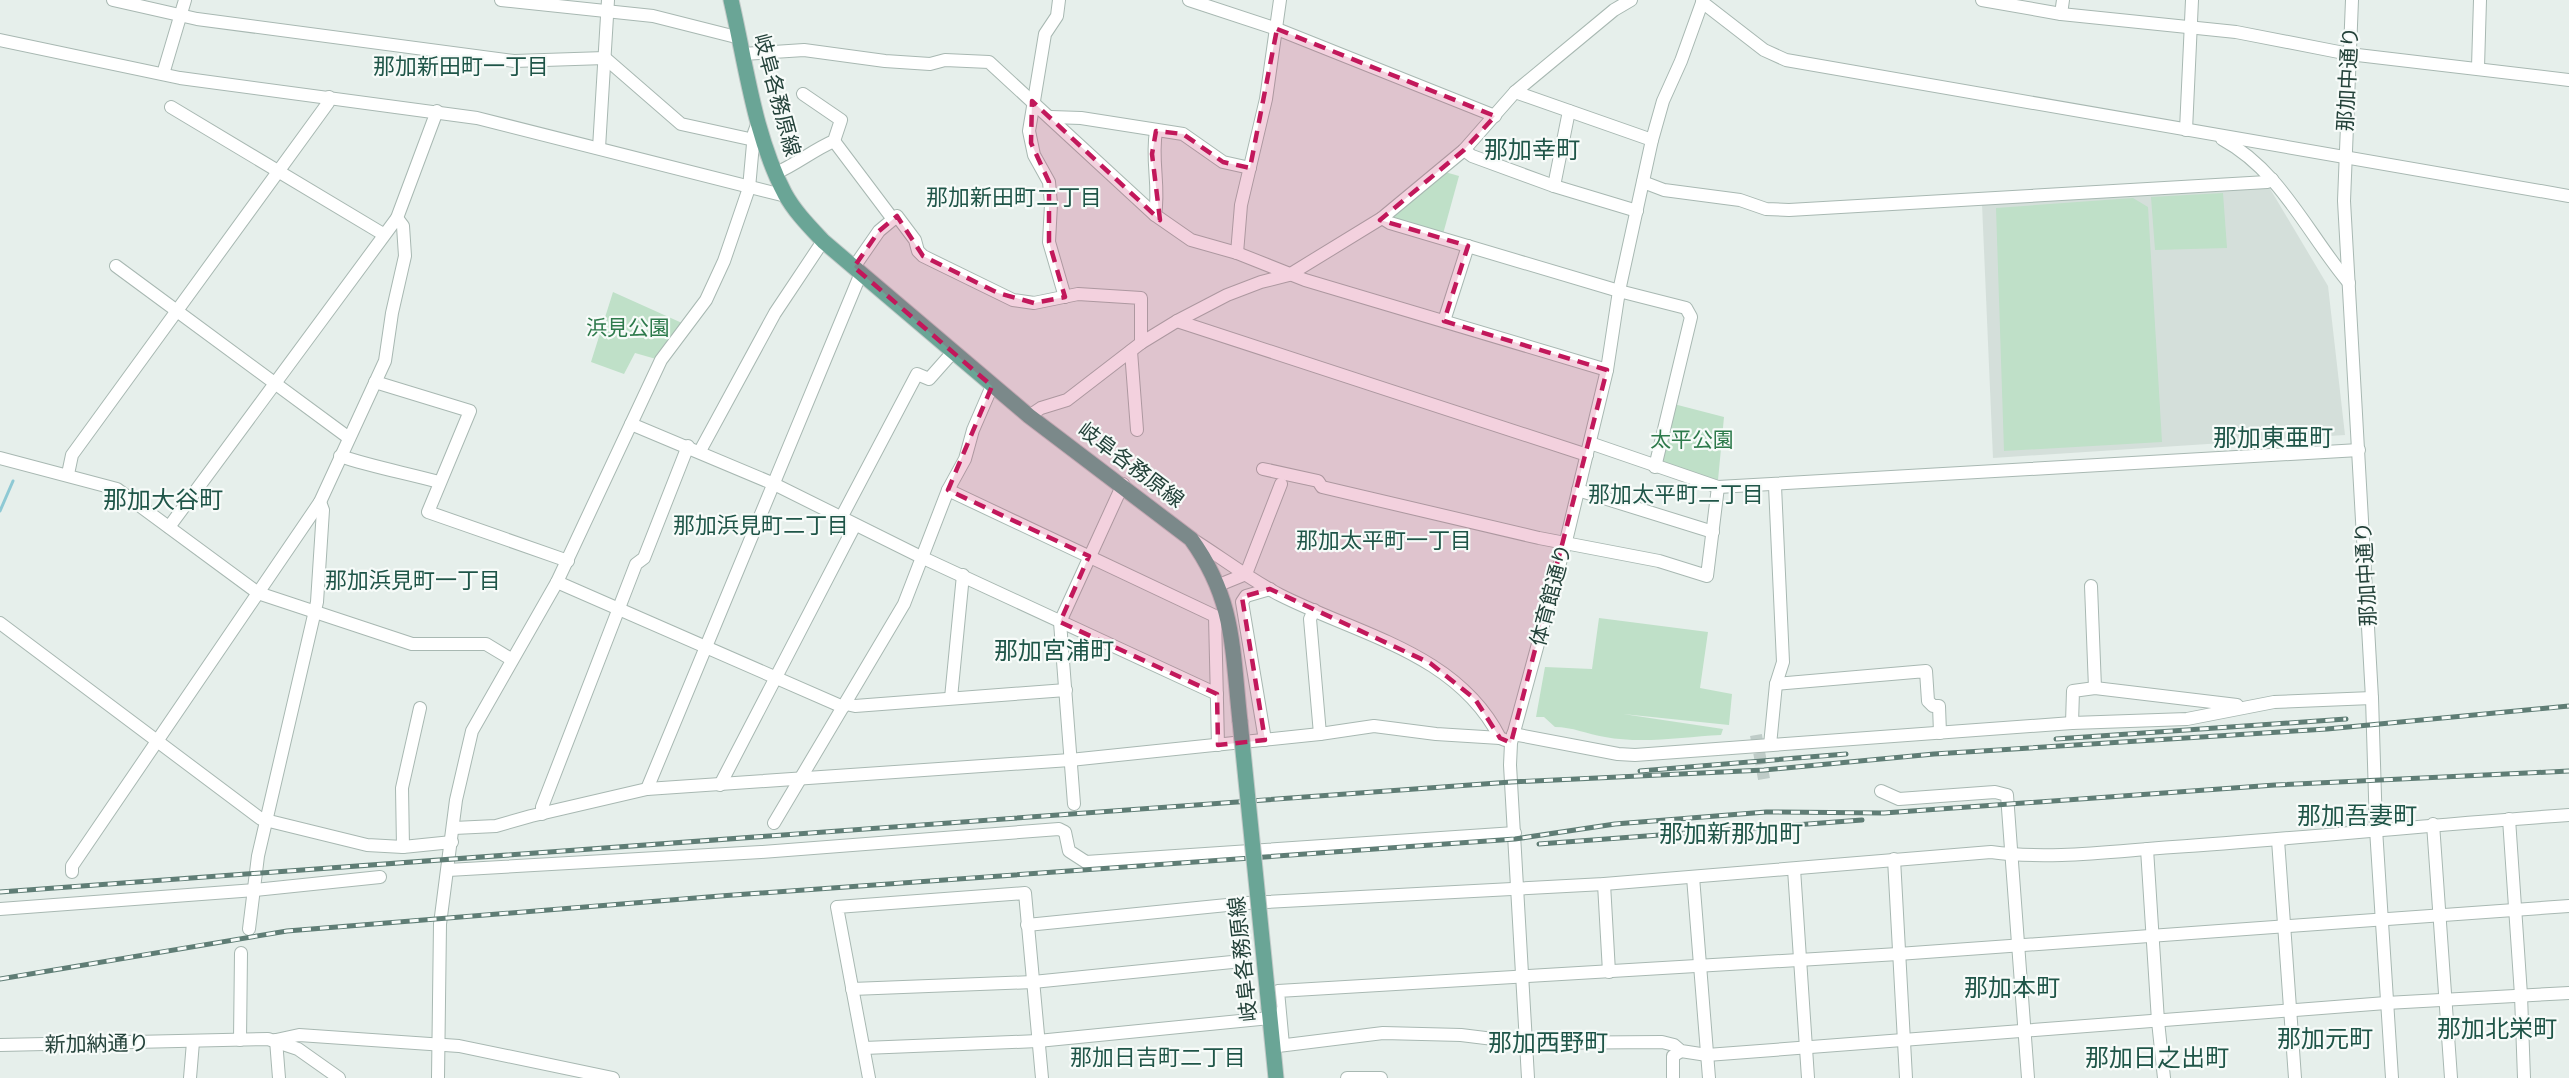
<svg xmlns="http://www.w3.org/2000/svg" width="2569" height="1078" viewBox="0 0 2569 1078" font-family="Lato,'Noto Sans JP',sans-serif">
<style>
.built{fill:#d4dfda}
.green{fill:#bfe0c8}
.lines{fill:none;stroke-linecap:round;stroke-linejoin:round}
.stream{stroke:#8ec9d4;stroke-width:3}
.minor-tunnel{stroke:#bfccc8;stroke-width:12;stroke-dasharray:12 6;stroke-linecap:butt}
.minor-casing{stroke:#a8b8b2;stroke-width:14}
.major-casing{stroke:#c2cac8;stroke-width:17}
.minor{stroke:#fff;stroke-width:12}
.major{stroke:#6aa596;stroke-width:15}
.rail-casing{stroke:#5f7d75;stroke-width:5}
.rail{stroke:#f7fbf9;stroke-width:3;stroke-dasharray:9;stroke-linecap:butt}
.major-bridge-casing{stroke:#c2cac8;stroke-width:17;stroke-linecap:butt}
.major-bridge{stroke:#6aa596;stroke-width:15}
.marked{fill:#c2185b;fill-opacity:0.2;stroke:#c2185b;stroke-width:4.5;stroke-dasharray:12 8;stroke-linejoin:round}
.labels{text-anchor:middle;stroke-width:4.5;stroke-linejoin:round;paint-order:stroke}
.street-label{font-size:21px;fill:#24423a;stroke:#f7fbf9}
.park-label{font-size:21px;fill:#2d7a4b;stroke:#f7fbf9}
.neighbourhood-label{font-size:22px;fill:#1f5548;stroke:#f7fbf9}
.quarter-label{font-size:24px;fill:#1f5548;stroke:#f7fbf9}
</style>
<rect width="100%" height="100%" fill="#e6efeb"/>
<path class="built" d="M 2269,187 L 2328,286 L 2345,435 L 1993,458 L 1982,204 Z"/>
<g class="green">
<path d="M 1445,172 L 1459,176 L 1443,234 L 1385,216 Z"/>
<path d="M 2223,193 L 2227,248 L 2155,250 L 2151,197 Z"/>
<path d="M 2133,198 L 2148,207 L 2162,442 L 2004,451 L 1996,208 Z"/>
<path d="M 613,292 L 682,323 L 656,359 L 635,353 L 624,374 L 591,362 Z"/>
<path d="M 1670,403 L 1724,417 L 1718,480 L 1656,462 Z"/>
<path d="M 1599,618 L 1708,632 L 1700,688 L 1732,694 L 1729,725 L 1623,714 L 1723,729 L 1721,735 C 1683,737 1642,744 1605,737 C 1587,734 1572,727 1555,727 L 1544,717 L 1536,717 L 1545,667 L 1592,669 Z"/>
</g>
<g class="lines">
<path class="stream" d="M 0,511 L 13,481"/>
<path class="minor-tunnel" d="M 1756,735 L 1764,779"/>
<g class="minor-casing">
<g id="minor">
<path d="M 113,0 L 197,19 L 514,61 L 605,58 L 681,124 L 754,140"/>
<path d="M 501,0 L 653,16 L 740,38"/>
<path d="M 1059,0 L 1057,16 L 1045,34 L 1029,131 L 1034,155 L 1049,182 L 1051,204 L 1049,242 L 1065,297"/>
<path d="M 1189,0 L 1277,29 L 1495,116"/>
<path d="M 1982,0 L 2061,14 L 2236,32 L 2349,54 L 2569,80"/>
<path d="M 2352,0 L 2344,201 L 2372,698 L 2376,829 L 2392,1078"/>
<path d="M 1702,2 L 1764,50 L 1786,60 L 2569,196"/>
<path d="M 2061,14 L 2063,0"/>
<path d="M 0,40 L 180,78 L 477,118 L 786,196"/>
<path d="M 743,54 L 804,50 L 885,61 L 930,64 L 945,60 L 989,62 L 1155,215 L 1191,240 L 1237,253 L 1305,280 L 1607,370"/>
<path d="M 2478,67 L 2480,0"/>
<path d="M 163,74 L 185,0"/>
<path d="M 1515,92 L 1652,140"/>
<path d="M 171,107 L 383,234"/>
<path d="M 1051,117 L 1081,118 L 1183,134 L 1223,162 L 1250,168"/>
<path d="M 2186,130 L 2192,0"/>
<path d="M 2222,139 C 2281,171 2307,233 2349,283"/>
<path d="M 834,141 L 892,218"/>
<path d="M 599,148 L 608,0"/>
<path d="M 1464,150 L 1472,156 L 1554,186 L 1637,211"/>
<path d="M 776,173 C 797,164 813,150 834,141 L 841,120 L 803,94"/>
<path d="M 1643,182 L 1664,190 L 1740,200 L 1766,209 L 1789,210 L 2267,182 L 2272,179"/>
<path d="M 1554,186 L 1569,111"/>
<path d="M 1155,215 C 1160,185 1151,162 1156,131"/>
<path d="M 1382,218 L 1390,223 L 1619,291 L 1686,308 L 1691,317 L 1655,467"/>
<path d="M 1237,253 L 1241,205 L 1266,99 L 1280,0"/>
<path d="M 116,266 L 349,438"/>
<path d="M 854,267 L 879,231 L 897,216 L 915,240 L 918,251 L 923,256 L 1013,300 L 1034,303 L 1078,294 L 1141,298 L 1141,343"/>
<path d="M 1177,321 L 1587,455"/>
<path d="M 1444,321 L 1468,246"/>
<path d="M 1131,351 L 1137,430"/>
<path d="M 375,382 L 470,411 L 428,512 L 568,561"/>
<path d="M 1029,416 L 1041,408 L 1067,400 L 1141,343 L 1177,321 L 1227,295 L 1261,282 L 1289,275 L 1382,218 L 1464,150 L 1515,92 L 1614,10 L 1631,0"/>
<path d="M 631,424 L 774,484 L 921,557 L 1217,694"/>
<path d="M 1590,443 L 1718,487 L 2359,450"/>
<path d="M 700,451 L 775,313 L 823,241"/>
<path d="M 340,456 C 373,467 406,473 439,482"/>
<path d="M 0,458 L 117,489 L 258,593 L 412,644 L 486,644 L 511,659"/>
<path d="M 1263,469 L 1318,481 L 1322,487 L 1539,538 L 1659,561 L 1707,576 L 1718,487"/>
<path d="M 68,474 L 72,455 L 328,103 L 329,97"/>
<path d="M 948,490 L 1215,616 L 1218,745"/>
<path d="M 1578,490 L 1713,532"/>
<path d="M 841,518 L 917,374 L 929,379 L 953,352"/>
<path d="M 169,527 L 397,218 L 437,111"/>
<path d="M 1192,539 C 1221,557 1249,579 1280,595 C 1359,635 1457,653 1500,738 L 1505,740"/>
<path d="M 557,582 L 843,707"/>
<path d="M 1219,585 L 1246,574 L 1281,484"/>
<path d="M 2091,586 L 2095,688"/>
<path d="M 1314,610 L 1310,619 L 1320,734"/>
<path d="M 0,623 L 261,819 L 367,845 L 403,847 L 452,842"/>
<path d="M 1776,684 L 1926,671 L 1928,701 L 1933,706 L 1939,706 L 1940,733"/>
<path d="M 951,698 L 963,575"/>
<path d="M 846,704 L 855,706 L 1066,690"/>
<path d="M 2072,723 L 2073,691 L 2095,688 L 2237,705"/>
<path d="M 1513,734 L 1618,754 L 1635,755 L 2072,723 L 2187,719 L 2274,702 L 2372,698"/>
<path d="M 1265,740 L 1242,602 L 1246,596 L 1270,589"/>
<path d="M 1770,745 L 1776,684 L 1783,662 L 1775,486"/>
<path d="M 720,785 L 855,525"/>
<path d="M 647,789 L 861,273"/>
<path d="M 1881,791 L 1899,799 L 1995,792 L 2007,795 L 2028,1078"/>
<path d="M 1074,804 L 1060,622 L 1123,484"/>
<path d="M 542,814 L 542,807 L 636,564 L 644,558 L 688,446"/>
<path d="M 2509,819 L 2521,995 L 2524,1078"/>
<path d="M 774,823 L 904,604 L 948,490 L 965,459 L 973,430 L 992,386"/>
<path d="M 2433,824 L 2451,1078"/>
<path d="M 454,828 L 496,826 L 531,816 L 647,789 L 1070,760 L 1320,734 L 1374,726 L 1436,734 L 1500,738"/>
<path d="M 2278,840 L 2295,1078"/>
<path d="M 403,847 L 402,788 L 420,708"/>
<path d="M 2147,849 L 2158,1021 L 2164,1078"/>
<path d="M 1894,859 L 1906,1078"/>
<path d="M 1794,869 L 1808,1078"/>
<path d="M 448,870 L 761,852 L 1059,829 L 1065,832 L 1069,851 L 1086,862 L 1515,833"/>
<path d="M 72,872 L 72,866 L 320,502 L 385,361 L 392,313 L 405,256 L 403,226 L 397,218"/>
<path d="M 1693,877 L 1709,1078"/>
<path d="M 1604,884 L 1609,972"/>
<path d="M 0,909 L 255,890 L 380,877"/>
<path d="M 1027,925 L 1247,903 L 1604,884 L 1991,852 C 2051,860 2113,851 2173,847 C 2306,838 2437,824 2569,815"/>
<path d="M 249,929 L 258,856 L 317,602 L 323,510 L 320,502"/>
<path d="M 852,989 L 1033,982 L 1242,961"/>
<path d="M 240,1040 L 241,953"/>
<path d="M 276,1040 L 299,1035 L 459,1046 L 613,1078"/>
<path d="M 276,1040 L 279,1078"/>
<path d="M 0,1045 L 268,1039 L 298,1049 L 339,1078"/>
<path d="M 1283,1045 L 1278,991 L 1898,954 L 2569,906"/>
<path d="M 1278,1046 L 1383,1033 L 1461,1035 L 1526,1043 L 1662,1042 L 1674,1045 L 1681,1051 L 1707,1055 L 2386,1003 L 2569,993"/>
<path d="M 864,1048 L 1038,1041 L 1270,1018"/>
<path d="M 190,1078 L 193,1042"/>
<path d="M 438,1078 L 440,924 L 456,800 L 472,731 L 557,582 L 661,360 L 706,300 L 724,261 L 749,188 L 754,133 L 758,122"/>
<path d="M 869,1078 L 837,907 L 1025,893 L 1042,1078"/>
<path d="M 1347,1078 L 1381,1078"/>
<path d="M 1528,1078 L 1510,765 L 1511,743 L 1566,541 L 1607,370 L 1619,291 L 1652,140 L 1663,101 L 1681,61 L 1703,0"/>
<path d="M 1673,1078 L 1673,1056 L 1681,1051"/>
</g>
</g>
<g class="major-casing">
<g id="major">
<path d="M 731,0 C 746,64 754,135 785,194 C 795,212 809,226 823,241 L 1029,416 L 1191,539 C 1235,600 1232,649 1240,721"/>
<path d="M 1269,1008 L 1276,1078"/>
</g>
</g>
<use href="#minor" class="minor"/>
<use href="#major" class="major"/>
<g class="rail-casing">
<g id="rail">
<path d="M 2056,739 L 2346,719"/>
<path d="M 1640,771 L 1846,754"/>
<path d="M 1539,844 L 1862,820"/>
<path d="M 0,892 L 1511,782 L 1764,770 L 1934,754 L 2327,729 L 2569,706"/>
<path d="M 0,979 L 287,931 L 720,896 L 1515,839 L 1615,824 L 1766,812 L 1884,813 L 2275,785 L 2569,771"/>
</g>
</g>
<use href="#rail" class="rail"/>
<g class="major-bridge-casing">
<path id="major-bridge" d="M 1240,721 L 1269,1008"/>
</g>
<use href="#major-bridge" class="major-bridge"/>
</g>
<path class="marked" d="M 1277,29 L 1495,116 L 1464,150 L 1380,220 L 1468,246 L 1444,321 L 1607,370 L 1511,743 L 1500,738 L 1475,699 L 1430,663 L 1270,589 L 1242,597 L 1265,740 L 1218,745 L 1217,694 L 1060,622 L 1089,556 L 948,490 L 992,386 L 854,267 L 879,231 L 897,216 L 923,256 L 998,293 L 1034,303 L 1065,297 L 1049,242 L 1049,182 L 1031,143 L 1032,101 L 1160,220 L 1152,154 L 1156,131 L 1183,134 L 1223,162 L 1250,168 Z"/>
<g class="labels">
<g class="street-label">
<text transform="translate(2348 79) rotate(-87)" y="7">那加中通り</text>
<text transform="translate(777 95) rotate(75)" y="7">岐阜各務原線</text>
<text transform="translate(1131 465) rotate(37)" y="7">岐阜各務原線</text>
<text transform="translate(2366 574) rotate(-93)" y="7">那加中通り</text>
<text transform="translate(1551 595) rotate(-75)" y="7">体育館通り</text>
<text transform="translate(1243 959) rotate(-96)" y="7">岐阜各務原線</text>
<text transform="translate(97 1044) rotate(-1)" y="7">新加納通り</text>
</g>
<g class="park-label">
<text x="628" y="335">浜見公園</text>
<text x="1692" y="447">太平公園</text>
</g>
<g class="neighbourhood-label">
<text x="461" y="74">那加新田町一丁目</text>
<text x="1014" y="205">那加新田町二丁目</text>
<text x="1676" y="502">那加太平町二丁目</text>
<text x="761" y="533">那加浜見町二丁目</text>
<text x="1384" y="548">那加太平町一丁目</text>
<text x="413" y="588">那加浜見町一丁目</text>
<text x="1158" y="1065">那加日吉町二丁目</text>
</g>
<g class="quarter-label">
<text x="1532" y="158">那加幸町</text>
<text x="2273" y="446">那加東亜町</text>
<text x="163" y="508">那加大谷町</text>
<text x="1054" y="659">那加宮浦町</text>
<text x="2357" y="824">那加吾妻町</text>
<text x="1731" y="842">那加新那加町</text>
<text x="2012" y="996">那加本町</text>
<text x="2497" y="1037">那加北栄町</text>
<text x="2325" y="1047">那加元町</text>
<text x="1548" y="1051">那加西野町</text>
<text x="2157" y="1066">那加日之出町</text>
</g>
</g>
</svg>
